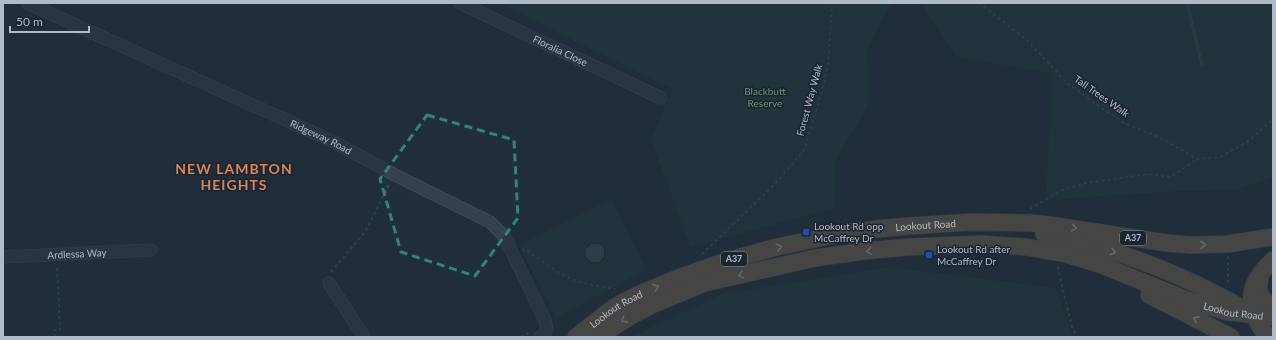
<svg xmlns="http://www.w3.org/2000/svg" width="1276" height="340" viewBox="0 0 1276 340" font-family="Lato,sans-serif">
<style>
.green{fill:#223b3c}
.lines{fill:none;stroke-linecap:round;stroke-linejoin:round}
.stream{stroke:#334b64;stroke-width:3}
.building{fill:#415160;stroke:#1c2732}
.minor-casing{stroke:#525e69;stroke-width:13}
.highway-casing{stroke:#3f4b56;stroke-width:18}
.path{stroke:#3d5757;stroke-width:2;stroke-dasharray:3 3;stroke-linecap:butt}
.minor{stroke:#34404b;stroke-width:12}
.highway{stroke:#726251;stroke-width:17}
.oneway{stroke:#a6aeb6}
.marked{fill:none;stroke:#2f8480;stroke-width:3;stroke-dasharray:8 5;stroke-linejoin:round}
.transit-dot{fill:#1a4fb4;stroke:#1a2530;stroke-width:1.5}
.labels{text-anchor:middle;stroke-width:3;stroke-linejoin:round;paint-order:stroke}
.shield{fill:#1a2530;stroke:#828e9a;stroke-width:1}
.shield-label{font-size:9px;font-weight:bold;fill:#afbbc8}
.street-label{font-size:10px;fill:#afbbc8;stroke:#1a2530}
.park-label{font-size:10px;fill:#659a6d;stroke:#1a2530}
.poi-label{font-size:10px;fill:#afbbc8;stroke:#1a2530;text-anchor:start}
.district-label{font-size:14px;font-weight:bold;letter-spacing:1px;fill:#da8658;stroke:#1a2530}
</style>
<rect width="100%" height="100%" fill="#212e3b"/>
<g class="green">
<path d="M 498,3 L 891,3 L 867,50 L 869,104 L 835,161 L 835,208 L 690,247 L 651,139 L 672,89 Z"/>
<path d="M 920,3 L 1273,3 L 1273,177 L 1235,190 L 1178,191 L 1046,200 L 1052,73 L 956,57 Z"/>
<path d="M 611,200 L 647,270 L 556,317 L 519,246 Z"/>
<path d="M 889,267 L 1056,288 L 1073,337 L 631,337 L 722,294 Z"/>
</g>
<g class="lines">
<path class="stream" d="M 1187,3 L 1202,65"/>
</g>
<circle class="building" cx="595" cy="253" r="10"/>
<g class="lines">
<g class="minor-casing">
<g id="minor">
<path id="s1" d="M 27,3 L 332,141 L 395,175 L 490,222 L 504,236 L 545,320 L 547,329 L 540,337"/>
<path id="s2" d="M 460,3 L 661,98"/>
<path id="s3" d="M 3,257 L 151,250"/>
<path d="M 329,283 L 364,337"/>
</g>
</g>
<g class="highway-casing">
<g id="highway">
<path d="M 1044,234 C 1069,240 1094,245 1118,253 C 1163,268 1206,287 1247,311"/>
<path d="M 1260,279 C 1256,293 1263,300 1273,309"/>
<path d="M 1149,295 L 1231,337"/>
<path id="s4" d="M 576,337 L 613,308 L 637,295 L 678,278 L 723,262 L 777,247 L 848,232 L 908,226 L 972,222 L 1030,223 L 1050,225 L 1167,243 L 1191,245 L 1227,244 L 1273,237"/>
<path id="s5" d="M 598,337 L 631,316 L 652,305 L 705,283 L 815,258 L 864,251 L 908,247 L 980,244 L 1026,247 L 1066,254 L 1099,264 L 1190,301 L 1228,312 L 1273,317"/>
<path d="M 1269,337 C 1261,330 1257,323 1254,313 C 1247,290 1256,276 1273,260"/>
</g>
</g>
<g class="path">
<path d="M 979,3 L 1027,40 L 1066,82 L 1100,107 L 1122,122 L 1161,138 L 1197,159 L 1220,157 L 1247,142 L 1273,119"/>
<path d="M 1030,209 L 1060,191 L 1086,183 L 1148,174 L 1171,177 L 1197,159"/>
<path d="M 522,250 L 525,249 C 543,262 562,277 584,283 C 594,286 605,287 615,289"/>
<path d="M 702,254 L 774,185 L 804,150 L 818,106 L 828,66 L 832,3"/>
<path d="M 1228,256 L 1228,286"/>
<path d="M 1057,267 L 1058,268 L 1072,327 L 1077,337"/>
<path d="M 331,272 L 365,232 L 390,183"/>
<path d="M 55,337 L 54,330 L 60,330 L 57,265"/>
<path d="M 521,337 L 529,333"/>
</g>
<use href="#minor" class="minor"/>
<use href="#highway" class="highway"/>
</g>
<defs><path id="oneway-chevron" d="M-2-3.5L2.5 0L-2 3.5" fill="none" stroke-width="1.6" stroke-linecap="round" stroke-linejoin="round"/></defs>
<g class="oneway">
<use href="#oneway-chevron" transform="translate(1074 228) rotate(9)"/>
<use href="#oneway-chevron" transform="translate(1203 245)"/>
<use href="#oneway-chevron" transform="translate(779 247) rotate(-13)"/>
<use href="#oneway-chevron" transform="translate(869 251) rotate(175)"/>
<use href="#oneway-chevron" transform="translate(1113 252) rotate(16)"/>
<use href="#oneway-chevron" transform="translate(741 275) rotate(167)"/>
<use href="#oneway-chevron" transform="translate(656 287) rotate(-23)"/>
<use href="#oneway-chevron" transform="translate(1196 319) rotate(-153)"/>
<use href="#oneway-chevron" transform="translate(624 320) rotate(148)"/>
</g>
<path d="M0 0H1276V340H0ZM 427,115 L 514,140 L 518,218 L 475,276 L 401,252 L 380,179 Z" fill="#212e3b" fill-opacity=".55" fill-rule="evenodd"/>
<path class="marked" d="M 427,115 L 514,140 L 518,218 L 475,276 L 401,252 L 380,179 Z"/>
<g class="transit-dot">
<rect x="802" y="228" width="8" height="8" rx="2"/>
<rect x="925" y="251" width="8" height="8" rx="2"/>
</g>
<g class="labels">
<g class="shield">
<rect x="1120" y="231" width="26" height="14" rx="3"/>
<rect x="721" y="252" width="26" height="14" rx="3"/>
</g>
<g class="shield-label">
<text x="1133" y="241">A37</text>
<text x="734" y="262">A37</text>
</g>
<g class="street-label">
<text dy="4" stroke="none"><textPath href="#s2" startOffset="111">Floralia Close</textPath></text>
<text transform="translate(1102 96) rotate(35)" y="4">Tall Trees Walk</text>
<text transform="translate(809 100) rotate(-75)" y="4">Forest Way Walk</text>
<text dy="4" stroke="none"><textPath href="#s1" startOffset="323">Ridgeway Road</textPath></text>
<text dy="4" stroke="none"><textPath href="#s4" startOffset="373">Lookout Road</textPath></text>
<text dy="4" stroke="none"><textPath href="#s3" startOffset="74">Ardlessa Way</textPath></text>
<text dy="4" stroke="none"><textPath href="#s4" startOffset="49">Lookout Road</textPath></text>
<text dy="4" stroke="none"><textPath href="#s5" startOffset="663">Lookout Road</textPath></text>
</g>
<g class="park-label">
<text x="765" y="95">Blackbutt<tspan x="765" dy="12">Reserve</tspan></text>
</g>
<g class="poi-label">
<text x="814" y="230">Lookout Rd opp<tspan x="814" dy="12">McCaffrey Dr</tspan></text>
<text x="937" y="253">Lookout Rd after<tspan x="937" dy="12">McCaffrey Dr</tspan></text>
</g>
<g class="district-label">
<text x="234" y="174">NEW LAMBTON<tspan x="234" dy="16">HEIGHTS</tspan></text>
</g>
</g>
<rect width="1276" height="340" fill="none" stroke="#afbbc8" stroke-width="8"/>
<path d="M10 26v6h79v-6" fill="none" stroke="#afbbc8" stroke-width="2"/>
<text x="16" y="26" font-size="12" fill="#afbbc8" stroke="#1a2530" stroke-width="3" paint-order="stroke">50 m</text>
</svg>
